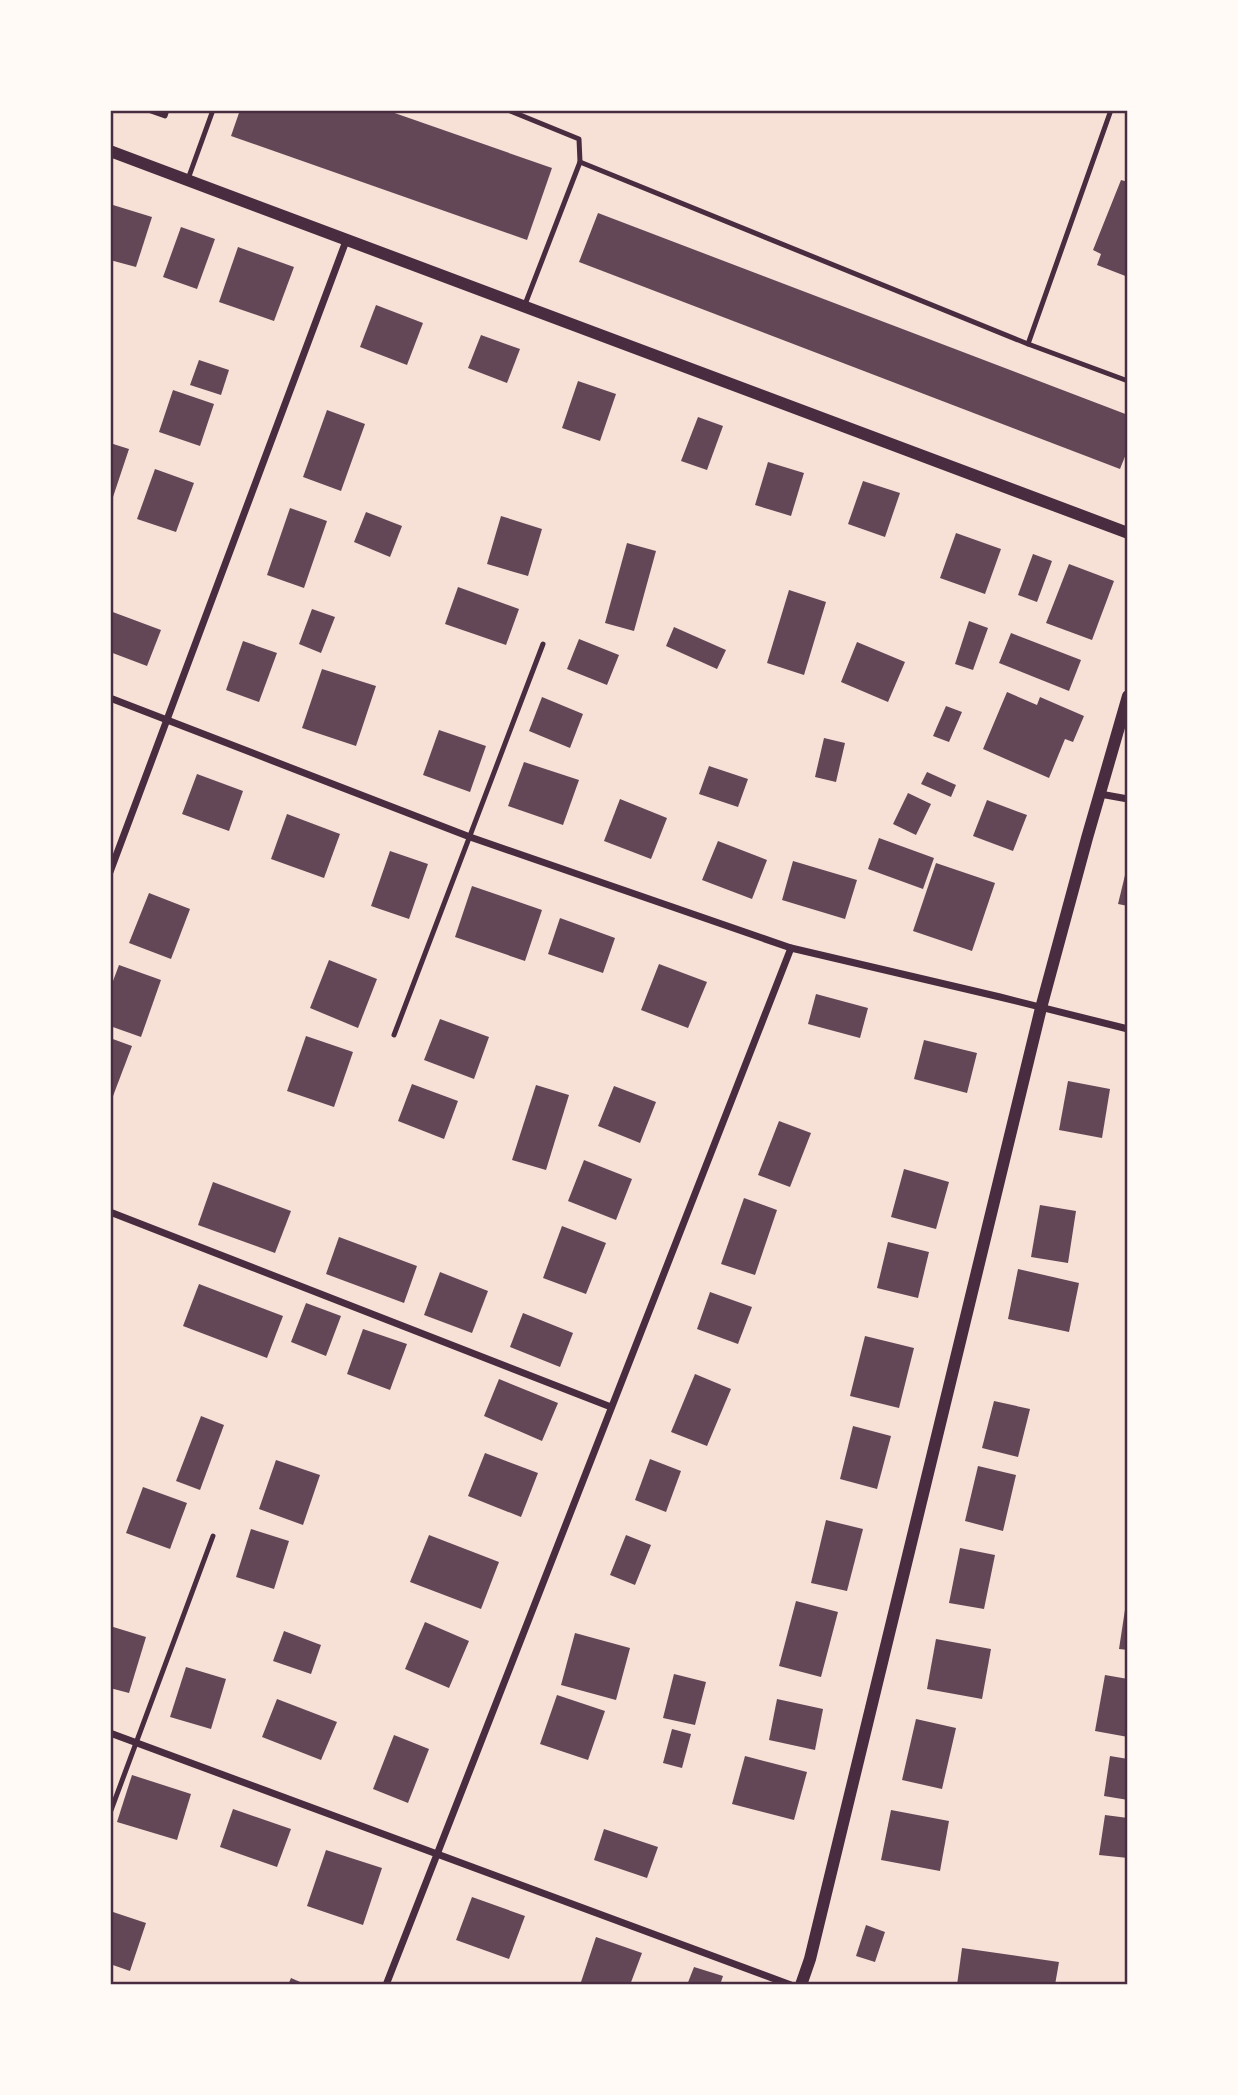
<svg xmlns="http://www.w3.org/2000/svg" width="1238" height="2095" viewBox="0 0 1238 2095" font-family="Overpass,sans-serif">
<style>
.building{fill:#644757}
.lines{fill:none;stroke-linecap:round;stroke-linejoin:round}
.service{stroke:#4a2c40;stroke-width:5}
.minor{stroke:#4a2c40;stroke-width:7}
.tertiary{stroke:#4a2c40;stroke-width:12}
.neatline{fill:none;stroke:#4a2c40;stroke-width:2.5}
</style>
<rect width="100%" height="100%" fill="#f7e1d7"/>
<g class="building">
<path d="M 240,110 L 386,110 L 552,168 L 527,240 L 231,136 Z"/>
<path d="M 1121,180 L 1128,182 L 1128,277 L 1097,265 L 1101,254 L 1093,250 Z"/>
<path d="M 113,205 L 152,217 L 136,267 L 110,260 L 110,215 Z"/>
<path d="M 598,213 L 1128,415 L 1128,449 L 1120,469 L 579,262 Z"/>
<path d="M 181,227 L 215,239 L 197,289 L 163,277 Z"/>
<path d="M 238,247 L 294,267 L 274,321 L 219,302 Z"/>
<path d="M 376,305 L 423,323 L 407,365 L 360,347 Z"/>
<path d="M 481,335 L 520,349 L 507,383 L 468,368 Z"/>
<path d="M 199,360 L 229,370 L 221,395 L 190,385 Z"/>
<path d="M 578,381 L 616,394 L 600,441 L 562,428 Z"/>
<path d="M 173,390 L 214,404 L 200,446 L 159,432 Z"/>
<path d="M 327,410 L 365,424 L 341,491 L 303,477 Z"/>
<path d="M 698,417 L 723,426 L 707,470 L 681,461 Z"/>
<path d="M 110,443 L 129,449 L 113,497 L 110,496 Z"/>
<path d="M 768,462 L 804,473 L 791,516 L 755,505 Z"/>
<path d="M 155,469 L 194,483 L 176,532 L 137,519 Z"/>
<path d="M 863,481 L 900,493 L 885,537 L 848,524 Z"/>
<path d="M 290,508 L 327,521 L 304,588 L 267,575 Z"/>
<path d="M 366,512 L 402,526 L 390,557 L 354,542 Z"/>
<path d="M 501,516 L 542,529 L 528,576 L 487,564 Z"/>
<path d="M 956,533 L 1001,549 L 985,594 L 940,578 Z"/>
<path d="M 627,543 L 656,551 L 634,631 L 605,623 Z"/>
<path d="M 1033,554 L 1052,561 L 1037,602 L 1018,595 Z"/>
<path d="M 1069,564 L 1114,581 L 1092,640 L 1046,623 Z"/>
<path d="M 458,587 L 519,609 L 506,645 L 445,624 Z"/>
<path d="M 789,590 L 826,602 L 804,675 L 767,663 Z"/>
<path d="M 312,609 L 335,617 L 321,653 L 299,644 Z"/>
<path d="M 110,611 L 161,630 L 147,666 L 110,652 Z"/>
<path d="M 969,621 L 988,628 L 973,670 L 955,664 Z"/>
<path d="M 674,627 L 726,650 L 717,669 L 666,646 Z"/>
<path d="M 1011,633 L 1081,660 L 1069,691 L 999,663 Z"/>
<path d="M 579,639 L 619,655 L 607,685 L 567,669 Z"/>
<path d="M 243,641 L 277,653 L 259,702 L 226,690 Z"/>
<path d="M 857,642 L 905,662 L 888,702 L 841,682 Z"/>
<path d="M 322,669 L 376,686 L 356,746 L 302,728 Z"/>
<path d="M 1007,692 L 1037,705 L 1040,697 L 1084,716 L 1073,742 L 1065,739 L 1049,778 L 983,749 Z"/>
<path d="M 542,697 L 583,714 L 570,748 L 529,731 Z"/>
<path d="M 946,706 L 962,712 L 949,742 L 933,736 Z"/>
<path d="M 439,730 L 486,746 L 470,792 L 423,775 Z"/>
<path d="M 824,738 L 845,743 L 836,782 L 815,777 Z"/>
<path d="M 524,762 L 579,780 L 563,825 L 508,806 Z"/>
<path d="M 709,766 L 748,779 L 738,807 L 699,794 Z"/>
<path d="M 927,772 L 956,785 L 951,797 L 921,784 Z"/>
<path d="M 197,774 L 243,791 L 229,831 L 182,814 Z"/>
<path d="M 908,793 L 931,804 L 916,835 L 893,824 Z"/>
<path d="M 620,799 L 667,818 L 651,859 L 604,841 Z"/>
<path d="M 987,800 L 1027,815 L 1013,851 L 973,836 Z"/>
<path d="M 287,814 L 340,834 L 324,878 L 271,859 Z"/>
<path d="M 879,838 L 934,858 L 923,889 L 868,869 Z"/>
<path d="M 718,841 L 767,860 L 752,899 L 702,880 Z"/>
<path d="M 390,851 L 428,864 L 409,919 L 371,906 Z"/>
<path d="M 793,861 L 857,880 L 845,919 L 782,900 Z"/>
<path d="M 936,863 L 995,883 L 972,951 L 913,931 Z"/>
<path d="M 1127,867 L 1128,867 L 1128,906 L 1118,904 Z"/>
<path d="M 472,886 L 542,910 L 525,961 L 455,937 Z"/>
<path d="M 149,893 L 190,909 L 171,959 L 129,943 Z"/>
<path d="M 560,918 L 615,938 L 603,973 L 548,954 Z"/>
<path d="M 329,960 L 377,979 L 358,1028 L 310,1008 Z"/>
<path d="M 659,964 L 707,982 L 688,1028 L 641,1010 Z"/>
<path d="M 119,965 L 161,980 L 141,1037 L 110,1026 L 110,989 Z"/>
<path d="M 816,994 L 868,1008 L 860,1038 L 808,1024 Z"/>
<path d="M 440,1019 L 489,1037 L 474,1079 L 424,1060 Z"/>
<path d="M 306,1036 L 353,1052 L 334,1107 L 287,1091 Z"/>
<path d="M 110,1038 L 132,1046 L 110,1104 Z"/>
<path d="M 924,1040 L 977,1053 L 967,1093 L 914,1079 Z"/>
<path d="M 1068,1081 L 1110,1089 L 1102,1138 L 1059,1130 Z"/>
<path d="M 412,1084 L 458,1101 L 444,1139 L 398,1121 Z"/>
<path d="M 536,1085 L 569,1095 L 546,1170 L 512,1160 Z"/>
<path d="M 614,1086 L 656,1102 L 640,1143 L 598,1126 Z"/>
<path d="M 779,1121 L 811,1133 L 790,1187 L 758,1175 Z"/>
<path d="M 584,1160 L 632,1179 L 616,1220 L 568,1201 Z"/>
<path d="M 904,1169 L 949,1182 L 936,1229 L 891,1217 Z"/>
<path d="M 213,1182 L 291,1211 L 275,1253 L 198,1225 Z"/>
<path d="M 744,1198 L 777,1210 L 755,1275 L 721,1264 Z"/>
<path d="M 1040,1205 L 1076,1211 L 1068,1263 L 1031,1257 Z"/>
<path d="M 562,1226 L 606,1243 L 586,1294 L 543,1278 Z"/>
<path d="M 339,1237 L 417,1266 L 404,1303 L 326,1274 Z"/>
<path d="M 888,1242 L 929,1252 L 918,1298 L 877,1288 Z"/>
<path d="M 1018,1269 L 1079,1283 L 1069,1332 L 1008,1319 Z"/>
<path d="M 440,1272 L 488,1291 L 472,1333 L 424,1315 Z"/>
<path d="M 199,1284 L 283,1316 L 267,1358 L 183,1326 Z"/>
<path d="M 710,1292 L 752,1307 L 738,1344 L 697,1329 Z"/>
<path d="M 306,1303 L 341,1316 L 326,1356 L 291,1342 Z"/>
<path d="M 523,1313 L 573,1333 L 560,1367 L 510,1347 Z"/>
<path d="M 363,1329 L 407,1344 L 390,1390 L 347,1374 Z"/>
<path d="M 865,1336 L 914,1348 L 899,1408 L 850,1396 Z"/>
<path d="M 695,1374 L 731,1389 L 707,1446 L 671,1432 Z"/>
<path d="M 499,1379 L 558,1403 L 542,1441 L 484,1416 Z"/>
<path d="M 994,1401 L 1030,1409 L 1018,1457 L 982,1448 Z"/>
<path d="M 201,1416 L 224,1425 L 200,1490 L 176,1481 Z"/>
<path d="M 853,1426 L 891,1436 L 877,1489 L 840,1479 Z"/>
<path d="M 485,1453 L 538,1473 L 521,1517 L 468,1496 Z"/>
<path d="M 650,1459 L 681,1471 L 666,1512 L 635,1500 Z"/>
<path d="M 276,1460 L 320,1475 L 303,1525 L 259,1509 Z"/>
<path d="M 978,1466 L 1016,1475 L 1003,1531 L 965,1521 Z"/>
<path d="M 143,1487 L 187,1503 L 170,1549 L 126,1533 Z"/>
<path d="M 826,1520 L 863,1529 L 847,1591 L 811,1583 Z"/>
<path d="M 251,1529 L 289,1541 L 274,1589 L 236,1577 Z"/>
<path d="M 429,1535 L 499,1562 L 481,1609 L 410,1582 Z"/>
<path d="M 626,1535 L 651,1545 L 635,1585 L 610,1575 Z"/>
<path d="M 960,1548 L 995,1555 L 984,1609 L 949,1603 Z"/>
<path d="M 796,1601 L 838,1612 L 821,1677 L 779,1666 Z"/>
<path d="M 1126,1603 L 1128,1603 L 1128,1650 L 1119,1649 Z"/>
<path d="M 425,1622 L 469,1641 L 449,1688 L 405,1669 Z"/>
<path d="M 110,1626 L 146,1637 L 129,1693 L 110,1688 Z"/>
<path d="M 284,1631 L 321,1645 L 311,1674 L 273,1661 Z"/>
<path d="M 575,1633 L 630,1648 L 616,1700 L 561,1685 Z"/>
<path d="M 936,1639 L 991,1649 L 982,1699 L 927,1689 Z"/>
<path d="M 186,1667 L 226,1679 L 211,1729 L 170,1717 Z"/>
<path d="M 674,1674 L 706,1682 L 695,1725 L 663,1718 Z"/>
<path d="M 1105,1675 L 1128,1679 L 1128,1737 L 1095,1731 Z"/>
<path d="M 557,1695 L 605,1711 L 588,1760 L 540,1744 Z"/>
<path d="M 277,1699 L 337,1722 L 321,1760 L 262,1737 Z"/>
<path d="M 777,1699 L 823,1709 L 815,1750 L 769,1740 Z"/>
<path d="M 916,1719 L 956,1728 L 942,1789 L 902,1780 Z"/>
<path d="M 672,1729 L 691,1734 L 682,1768 L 663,1763 Z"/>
<path d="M 394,1735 L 429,1749 L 408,1803 L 373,1789 Z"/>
<path d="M 745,1756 L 807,1772 L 794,1820 L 732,1804 Z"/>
<path d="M 1110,1756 L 1128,1759 L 1128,1800 L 1104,1796 Z"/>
<path d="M 132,1775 L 191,1794 L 177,1840 L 117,1822 Z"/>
<path d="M 233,1809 L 291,1829 L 277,1867 L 220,1847 Z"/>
<path d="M 891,1810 L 949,1821 L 940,1871 L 881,1860 Z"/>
<path d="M 1105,1815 L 1128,1818 L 1128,1858 L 1099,1855 Z"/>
<path d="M 604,1829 L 658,1847 L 647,1878 L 594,1860 Z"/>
<path d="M 326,1850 L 382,1868 L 363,1925 L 307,1906 Z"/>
<path d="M 472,1897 L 525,1916 L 509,1959 L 456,1940 Z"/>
<path d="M 110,1911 L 146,1923 L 130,1971 L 110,1964 Z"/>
<path d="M 866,1925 L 885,1932 L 875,1962 L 856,1956 Z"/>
<path d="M 596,1937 L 642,1953 L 630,1985 L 580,1985 Z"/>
<path d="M 962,1948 L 1059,1962 L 1055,1985 L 957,1985 Z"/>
<path d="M 694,1967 L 723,1976 L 720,1985 L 687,1985 Z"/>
<path d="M 291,1978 L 307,1985 L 288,1985 Z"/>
</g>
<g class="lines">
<g class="service">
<path d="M 148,110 L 165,116 L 167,110"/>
<path d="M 508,110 L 579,139 L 580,162 L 524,307"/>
<path d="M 580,162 L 1028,344 L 1128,381"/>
<path d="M 188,179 L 213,110"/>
<path d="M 1028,344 L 1111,110"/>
<path d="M 394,1035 L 543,644"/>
<path d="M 110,1813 L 213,1536"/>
</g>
<g class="minor">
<path d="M 110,698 L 470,837 L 791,948 L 1000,997 L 1128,1029"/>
<path d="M 1100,794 L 1128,799"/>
<path d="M 110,872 L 346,241"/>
<path d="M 110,1212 L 611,1407"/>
<path d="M 110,1733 L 791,1985"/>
<path d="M 386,1985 L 791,948"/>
</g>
<g class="tertiary">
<path d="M 110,151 L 1128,533"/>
<path d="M 801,1985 L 810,1959 L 1041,1008 L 1087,838 L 1128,696"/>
</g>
</g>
<rect width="1238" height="2095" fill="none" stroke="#fffaf5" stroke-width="224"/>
<rect x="112" y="112" width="1014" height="1871" class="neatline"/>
</svg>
